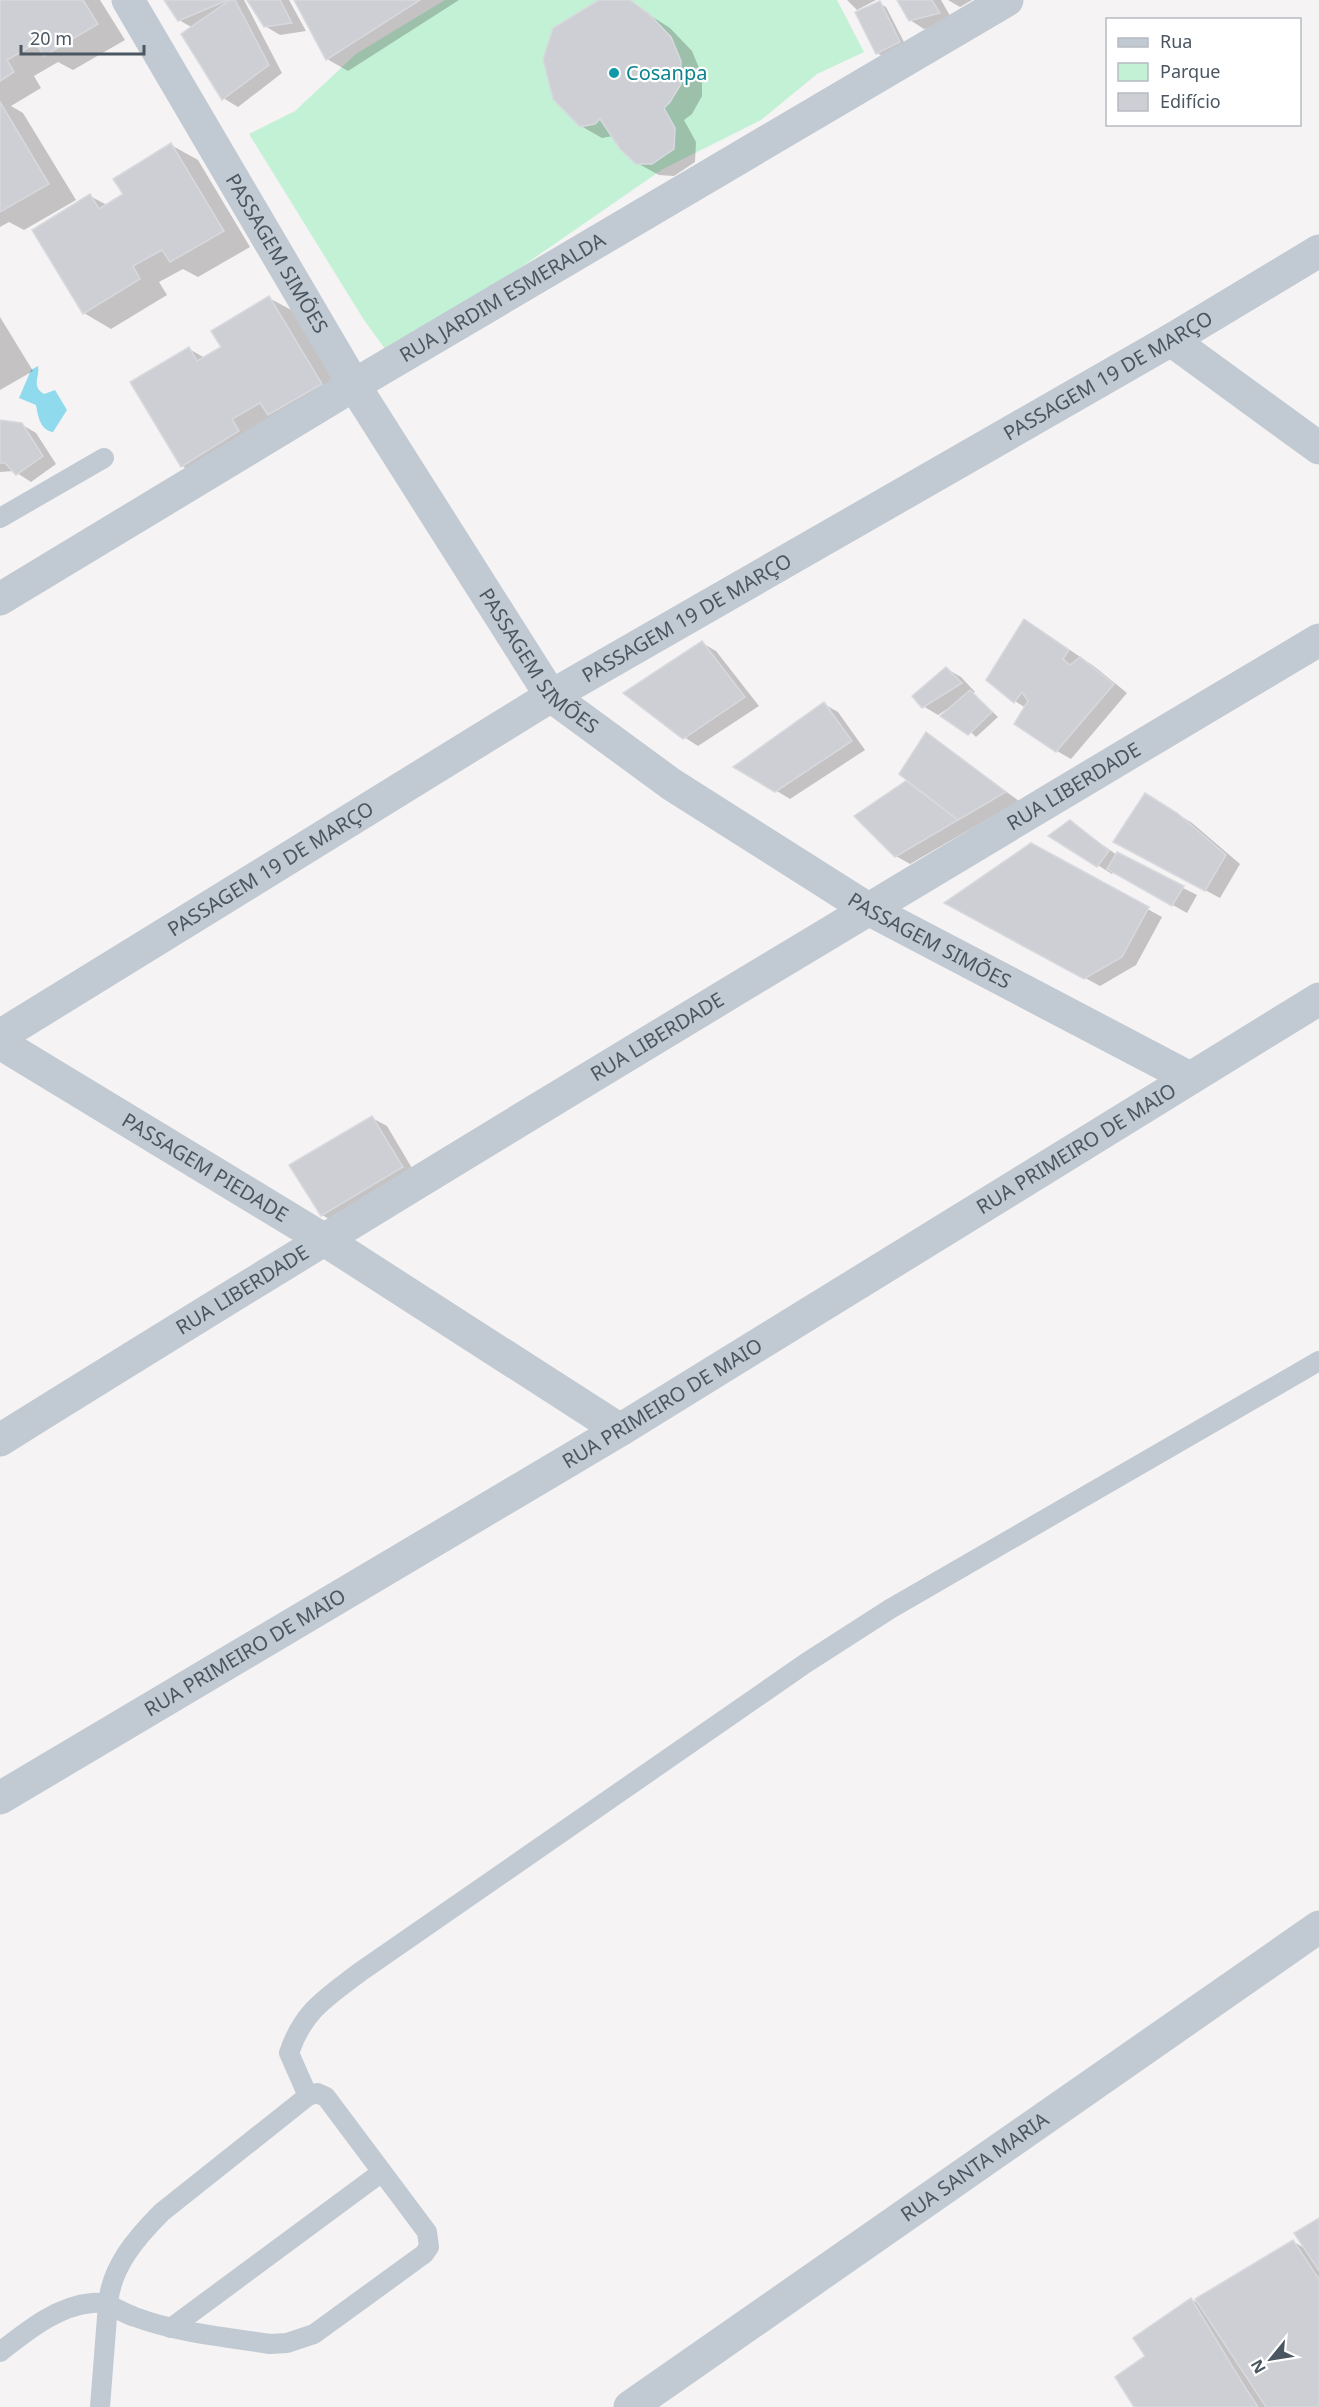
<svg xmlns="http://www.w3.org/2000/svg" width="1319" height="2407" viewBox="0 0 1319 2407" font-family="'Noto Sans',sans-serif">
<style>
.green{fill:#c3f1d5}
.water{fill:#90daee}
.shadow{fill:#0003}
.building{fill:#cdcfd5;stroke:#d7d9de;stroke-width:1.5}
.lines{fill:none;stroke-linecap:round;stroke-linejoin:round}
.lane{stroke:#c1cad2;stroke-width:20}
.street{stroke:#c1cad2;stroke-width:33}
.culture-dot{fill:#0f9aa8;stroke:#fff;stroke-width:2}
.labels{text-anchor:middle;stroke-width:4.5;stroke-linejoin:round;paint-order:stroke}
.culture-label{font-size:20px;fill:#0d838f;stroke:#fff;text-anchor:start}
.street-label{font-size:20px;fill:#4a5661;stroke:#fff}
</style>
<rect width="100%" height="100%" fill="#f5f3f3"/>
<path class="green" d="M 445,0 L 837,0 L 864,52 L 817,74 L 761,120 L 663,169 L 391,357 L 364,320 L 249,134 L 295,111 L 356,54 Z"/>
<path class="water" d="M 38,366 C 40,377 31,386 44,394 L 55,390 L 67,410 L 53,432 C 40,430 38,416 36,405 L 19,398 L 31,370 Z"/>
<g class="shadow">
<path d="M 0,0 L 100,0 L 125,40 L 73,70 L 58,62 L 34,76 L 41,88 L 11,106 L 23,113 L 76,200 L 24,230 L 9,222 L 0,227 Z"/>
<path d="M 166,0 L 244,0 L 282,73 L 238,107 L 223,98 L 193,28 L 179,20 Z"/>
<path d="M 249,0 L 289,0 L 306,31 L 280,35 L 265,26 Z"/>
<path d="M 294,0 L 459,0 L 348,71 L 327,59 Z"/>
<path d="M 602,0 L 629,2 L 670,28 L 692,51 L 702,75 L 702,96 L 692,114 L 684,120 L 696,142 L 695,162 L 674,176 L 659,175 L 637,163 L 613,136 L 602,138 L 581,126 L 554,29 Z"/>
<path d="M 847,0 L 876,0 L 857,10 Z"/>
<path d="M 899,0 L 941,0 L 953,21 L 924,29 L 910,20 Z"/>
<path d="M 948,0 L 972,0 L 960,7 Z"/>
<path d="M 879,3 L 886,7 L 906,46 L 884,57 L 877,53 Z"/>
<path d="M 171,145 L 198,160 L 250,247 L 198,277 L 183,269 L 159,282 L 167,295 L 111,329 L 84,313 L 90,196 L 107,205 L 125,195 Z"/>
<path d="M 269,298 L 297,313 L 349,400 L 210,482 L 182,466 L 189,349 L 205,358 L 223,348 Z"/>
<path d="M 0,317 L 33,371 L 0,390 Z"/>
<path d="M 0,421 L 21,424 L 36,433 L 56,464 L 31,482 L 14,471 L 0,472 Z"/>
<path d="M 1039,629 L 1095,667 L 1127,693 L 1071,759 L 1057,751 L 1026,708 L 1015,701 Z"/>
<path d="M 702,643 L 716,651 L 759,706 L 698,746 L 684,737 Z"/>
<path d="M 947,669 L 961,677 L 975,692 L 973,693 L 998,717 L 976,737 L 947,709 L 938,715 L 923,706 Z"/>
<path d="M 824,704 L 838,712 L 865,750 L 790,799 L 736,766 Z"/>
<path d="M 927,734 L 1019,801 L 910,864 L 896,856 L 857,816 L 909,780 Z"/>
<path d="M 1160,803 L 1192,823 L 1240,864 L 1220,898 L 1130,850 Z"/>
<path d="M 1070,822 L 1117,855 L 1197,895 L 1187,913 L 1114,872 L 1112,874 L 1051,836 Z"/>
<path d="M 1031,845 L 1162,917 L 1136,965 L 1100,986 L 960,910 Z"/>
<path d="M 372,1118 L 387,1126 L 416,1175 L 336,1223 L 322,1215 Z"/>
<path d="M 1319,2219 L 1319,2407 L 1135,2407 L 1147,2357 L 1191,2299 L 1201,2305 L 1294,2242 L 1306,2249 Z"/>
</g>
<g class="building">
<path d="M 0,0 L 83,0 L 98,24 L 44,56 L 36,43 L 7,60 L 14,72 L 0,81 Z"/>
<path d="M 164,0 L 228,0 L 178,21 Z"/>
<path d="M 230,0 L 235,0 L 269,65 L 222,100 L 181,34 Z"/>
<path d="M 247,0 L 280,0 L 292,23 L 264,27 Z"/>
<path d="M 294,0 L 420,0 L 326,60 Z"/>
<path d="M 599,0 L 630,0 L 649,14 L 671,37 L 681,61 L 681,84 L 670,102 L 664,108 L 675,128 L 674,149 L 652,164 L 636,164 L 620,149 L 600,119 L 595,124 L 580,127 L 553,99 L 543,59 L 553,28 Z"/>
<path d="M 897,0 L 932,0 L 940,13 L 909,21 Z"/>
<path d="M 880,1 L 900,42 L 876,54 L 855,12 Z"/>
<path d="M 0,102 L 49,184 L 0,212 Z"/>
<path d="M 171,143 L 224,231 L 170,262 L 162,250 L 133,266 L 140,279 L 83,314 L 32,230 L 90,194 L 99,209 L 123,194 L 113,179 Z"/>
<path d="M 269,296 L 322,384 L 268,415 L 260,403 L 232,419 L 239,431 L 181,467 L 130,382 L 189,347 L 197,361 L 221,347 L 211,331 Z"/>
<path d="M 0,420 L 22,423 L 43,456 L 16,475 L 5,463 L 0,463 Z"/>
<path d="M 1024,619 L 1069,650 L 1063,659 L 1070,665 L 1080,657 L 1114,684 L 1056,752 L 1014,724 L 1028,701 L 1022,692 L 1014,703 L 986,680 Z"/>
<path d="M 702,641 L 745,697 L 683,739 L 623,693 Z"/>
<path d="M 946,667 L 962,683 L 922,708 L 912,696 Z"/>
<path d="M 970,690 L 992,712 L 968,735 L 940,716 Z"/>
<path d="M 824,702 L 852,741 L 775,792 L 733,767 Z"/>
<path d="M 926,732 L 1006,792 L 958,820 L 899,774 Z"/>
<path d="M 906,781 L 958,820 L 895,857 L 854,816 Z"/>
<path d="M 1145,793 L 1177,813 L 1226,855 L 1205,891 L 1113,842 Z"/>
<path d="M 1070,820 L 1109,851 L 1097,867 L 1048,836 Z"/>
<path d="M 1031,843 L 1149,907 L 1122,957 L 1084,979 L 944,903 Z"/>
<path d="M 1117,852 L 1184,886 L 1172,906 L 1107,869 Z"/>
<path d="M 372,1116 L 403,1167 L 321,1216 L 289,1165 Z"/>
<path d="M 1319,2218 L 1319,2271 L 1294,2233 Z"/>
<path d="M 1293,2240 L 1319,2279 L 1319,2407 L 1266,2407 L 1195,2299 Z"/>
<path d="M 1191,2298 L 1243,2384 L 1258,2407 L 1134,2407 L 1115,2377 L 1145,2356 L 1133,2338 Z"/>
</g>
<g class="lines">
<g class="lane">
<path d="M 0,518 L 104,458"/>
<path d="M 308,2096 L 289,2053 C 303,2011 326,1998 360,1972 L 806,1663 L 890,1609 L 1319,1361"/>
<path d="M 171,2328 L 382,2172"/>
<path d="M 0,2352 C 27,2331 57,2306 92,2303 C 108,2301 120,2312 135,2317 C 178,2333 225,2337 270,2344 L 287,2343 L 314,2334 L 424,2254 L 429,2247 L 427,2232 L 326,2097 L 317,2093 L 308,2096 L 162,2212 C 136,2238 111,2267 108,2304 L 100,2407"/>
</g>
<g class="street">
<path id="s1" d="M 128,0 L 354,385 L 551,696 L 671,784 L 868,909 L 1190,1078"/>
<path d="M 1171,340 L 1319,448"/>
<path id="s2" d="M 0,599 L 354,385 L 1007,0"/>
<path id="s3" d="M 0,1036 L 551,696 L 1171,340 L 1319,251"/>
<path id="s4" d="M 0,1043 L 323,1239 L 620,1430"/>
<path id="s5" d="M 0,1440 C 436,1168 877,903 1319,640"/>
<path id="s6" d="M 0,1798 L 620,1430 L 1319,999"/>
<path id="s7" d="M 630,2407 L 1319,1927"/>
</g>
</g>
<circle class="culture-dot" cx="614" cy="73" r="6"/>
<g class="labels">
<g class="culture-label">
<text x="626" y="80">Cosanpa</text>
</g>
<g class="street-label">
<text dy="7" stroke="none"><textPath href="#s1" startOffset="294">PASSAGEM SIMÕES</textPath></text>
<text dy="7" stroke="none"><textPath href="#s2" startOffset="586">RUA JARDIM ESMERALDA</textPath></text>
<text dy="7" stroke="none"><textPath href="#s3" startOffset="1290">PASSAGEM 19 DE MARÇO</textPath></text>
<text dy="7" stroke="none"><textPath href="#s3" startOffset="804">PASSAGEM 19 DE MARÇO</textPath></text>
<text dy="7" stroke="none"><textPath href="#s1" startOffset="780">PASSAGEM SIMÕES</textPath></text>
<text dy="7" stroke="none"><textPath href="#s5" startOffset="1257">RUA LIBERDADE</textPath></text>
<text dy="7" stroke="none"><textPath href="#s3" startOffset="318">PASSAGEM 19 DE MARÇO</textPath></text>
<text dy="7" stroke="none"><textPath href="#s1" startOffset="1266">PASSAGEM SIMÕES</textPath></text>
<text dy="7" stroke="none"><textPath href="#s5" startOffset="771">RUA LIBERDADE</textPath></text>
<text dy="7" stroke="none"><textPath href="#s6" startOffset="1257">RUA PRIMEIRO DE MAIO</textPath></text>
<text dy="7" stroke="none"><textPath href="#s4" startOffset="240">PASSAGEM PIEDADE</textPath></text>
<text dy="7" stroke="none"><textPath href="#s5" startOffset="285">RUA LIBERDADE</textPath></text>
<text dy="7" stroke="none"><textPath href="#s6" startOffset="771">RUA PRIMEIRO DE MAIO</textPath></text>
<text dy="7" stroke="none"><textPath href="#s6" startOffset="285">RUA PRIMEIRO DE MAIO</textPath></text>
<text dy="7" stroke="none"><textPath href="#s7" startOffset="420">RUA SANTA MARIA</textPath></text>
</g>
</g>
<rect x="1106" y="18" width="195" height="108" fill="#ffffff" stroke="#b7bbc0" stroke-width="1.5"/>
<rect x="1118" y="38" width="30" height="9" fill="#c1cad2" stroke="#b7bbc0" stroke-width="1.5"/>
<text x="1160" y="48" font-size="18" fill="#4a5661">Rua</text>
<rect x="1118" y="63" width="30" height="18" fill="#c3f1d5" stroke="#b7bbc0" stroke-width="1.5"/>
<text x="1160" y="78" font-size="18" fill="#4a5661">Parque</text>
<rect x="1118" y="93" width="30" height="18" fill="#cdcfd5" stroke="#b7bbc0" stroke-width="1.5"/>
<text x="1160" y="108" font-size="18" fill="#4a5661">Edifício</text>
<g transform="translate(1271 2359) rotate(240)" stroke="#ffffff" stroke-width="4.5" paint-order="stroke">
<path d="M0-4.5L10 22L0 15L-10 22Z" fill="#4a5661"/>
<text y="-9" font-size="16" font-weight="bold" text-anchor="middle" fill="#4a5661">N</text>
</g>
<path d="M21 45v9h123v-9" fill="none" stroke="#4a5661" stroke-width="3"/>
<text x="30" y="45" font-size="18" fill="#4a5661" stroke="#ffffff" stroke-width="4.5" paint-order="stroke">20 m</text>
</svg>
